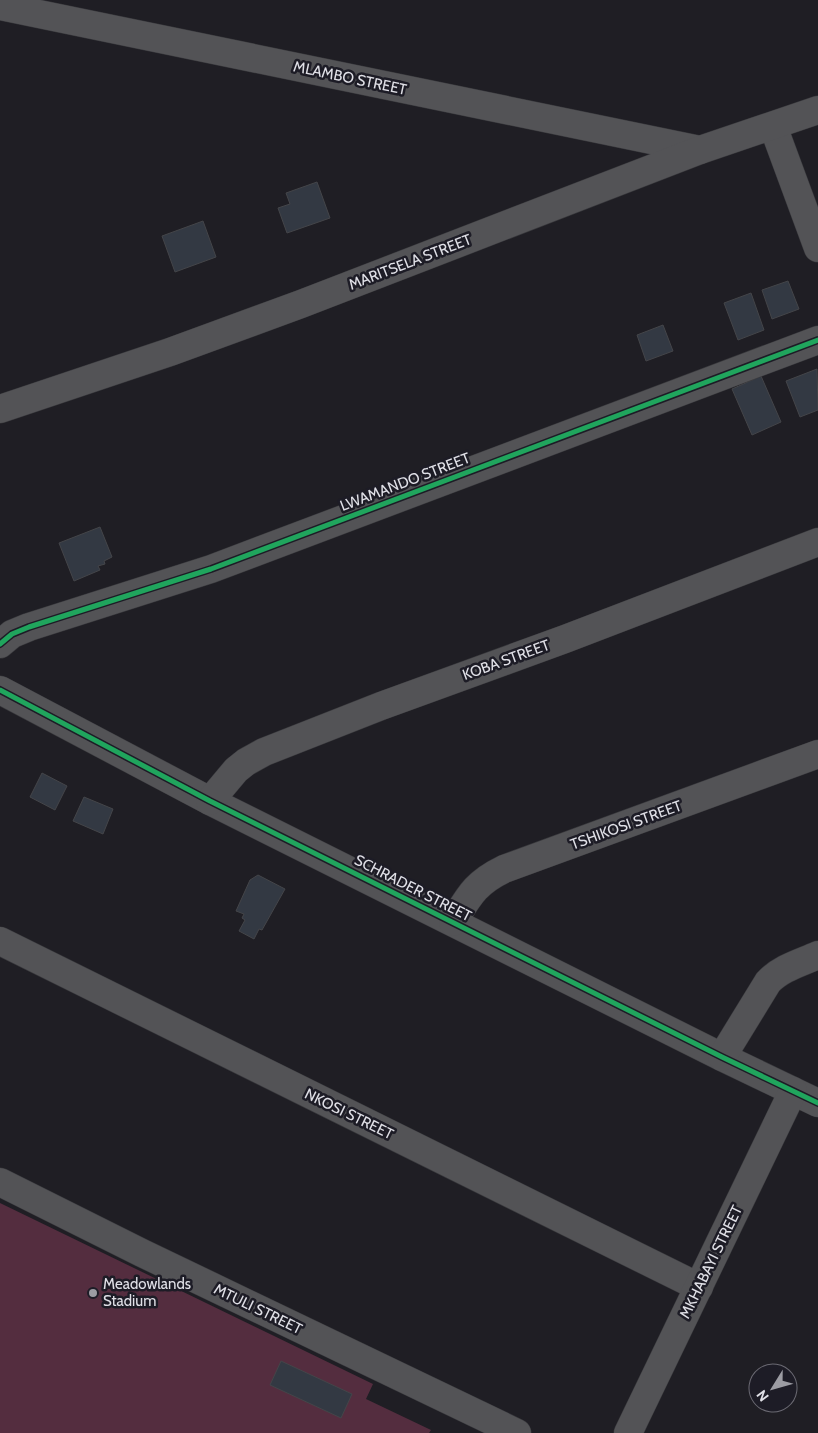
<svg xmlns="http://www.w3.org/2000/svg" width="818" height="1433" viewBox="0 0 818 1433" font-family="Cabin,sans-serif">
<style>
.green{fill:#542d3f}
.building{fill:#333943;stroke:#444549}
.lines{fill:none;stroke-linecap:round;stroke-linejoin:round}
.minor-casing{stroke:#38383c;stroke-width:29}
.minor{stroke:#535356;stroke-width:28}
.cycleway-casing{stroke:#1d1c26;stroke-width:8}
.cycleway{stroke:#20a55d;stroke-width:5}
.poi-dot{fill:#9c9ca3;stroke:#1d1c26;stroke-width:2}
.labels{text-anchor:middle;stroke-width:5;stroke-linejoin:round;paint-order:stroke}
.street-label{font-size:15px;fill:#e0e0e7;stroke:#1d1c26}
.poi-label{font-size:15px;fill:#e0e0e7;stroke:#1d1c26;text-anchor:start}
</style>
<rect width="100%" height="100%" fill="#1f1e24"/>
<path class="green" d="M 0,1203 L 373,1384 L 366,1399 L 431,1430 L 429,1433 L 0,1433 Z"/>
<g class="building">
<path d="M 317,182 L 330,218 L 287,233 L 278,208 L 290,204 L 286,193 Z"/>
<path d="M 203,221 L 216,257 L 175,272 L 162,236 Z"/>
<path d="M 788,281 L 799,309 L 772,319 L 762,290 Z"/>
<path d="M 751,293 L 764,330 L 738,340 L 724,303 Z"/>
<path d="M 663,325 L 673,351 L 646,361 L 637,335 Z"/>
<path d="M 817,369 L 818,410 L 800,417 L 786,381 Z"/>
<path d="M 761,376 L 781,422 L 752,435 L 732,389 Z"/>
<path d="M 100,527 L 112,557 L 104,561 L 105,564 L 98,566 L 100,570 L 74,581 L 59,543 Z"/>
<path d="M 42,773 L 67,786 L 55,810 L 30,797 Z"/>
<path d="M 84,797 L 113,809 L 103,834 L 73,821 Z"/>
<path d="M 258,875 L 285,889 L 262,930 L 259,929 L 254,939 L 239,931 L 245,920 L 242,918 L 244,914 L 236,911 L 250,880 Z"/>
<path d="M 281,1361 L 352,1394 L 341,1418 L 270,1385 Z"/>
</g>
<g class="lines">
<g class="minor-casing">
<g id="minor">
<path d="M 0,6 L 700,150"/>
<path d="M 773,126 L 818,248"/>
<path d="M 0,409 L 170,352 L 301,304 L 700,150 L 818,110"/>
<path d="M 0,644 L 12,634 L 29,627 L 211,569 L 818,340"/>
<path d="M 0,690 L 210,801 L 722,1057 L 818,1103"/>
<path d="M 210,801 L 236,770 L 246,762 L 264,752 L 381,706 L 565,639 L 818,542"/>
<path d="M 453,922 C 469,896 475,883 504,869 L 818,754"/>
<path d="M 0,941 L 699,1287"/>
<path d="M 722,1057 L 768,982 C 781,968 800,963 818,955"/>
<path d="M 0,1182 L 142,1253 L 517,1433"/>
<path d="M 628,1433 L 793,1091"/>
</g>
</g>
<use href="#minor" class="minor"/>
<g class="cycleway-casing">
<g id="cycleway">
<path d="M 0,644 L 12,634 L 29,627 L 211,569 L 818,340"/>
<path d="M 0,690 L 210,801 L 722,1057 L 818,1103"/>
</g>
</g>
<use href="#cycleway" class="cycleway"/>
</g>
<circle class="poi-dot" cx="93" cy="1293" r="5"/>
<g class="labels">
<g class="street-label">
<text transform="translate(350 78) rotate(12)" y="5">MLAMBO STREET</text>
<text transform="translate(410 262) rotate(-21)" y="5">MARITSELA STREET</text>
<text transform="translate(405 482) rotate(-21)" y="5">LWAMANDO STREET</text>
<text transform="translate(506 660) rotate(-20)" y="5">KOBA STREET</text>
<text transform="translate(626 825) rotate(-20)" y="5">TSHIKOSI STREET</text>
<text transform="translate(413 888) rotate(27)" y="5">SCHRADER STREET</text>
<text transform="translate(349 1114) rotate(26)" y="5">NKOSI STREET</text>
<text transform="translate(711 1262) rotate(-64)" y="5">MKHABAYI STREET</text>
<text transform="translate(258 1309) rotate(26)" y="5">MTULI STREET</text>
</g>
<g class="poi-label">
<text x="103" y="1289">Meadowlands<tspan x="103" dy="17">Stadium</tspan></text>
</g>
</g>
<g transform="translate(773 1388) rotate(233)"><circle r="24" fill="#1d1c26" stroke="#6b6a73"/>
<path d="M0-4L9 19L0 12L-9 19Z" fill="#9c9ca3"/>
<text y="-8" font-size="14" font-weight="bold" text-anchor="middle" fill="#e0e0e7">N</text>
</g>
</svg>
